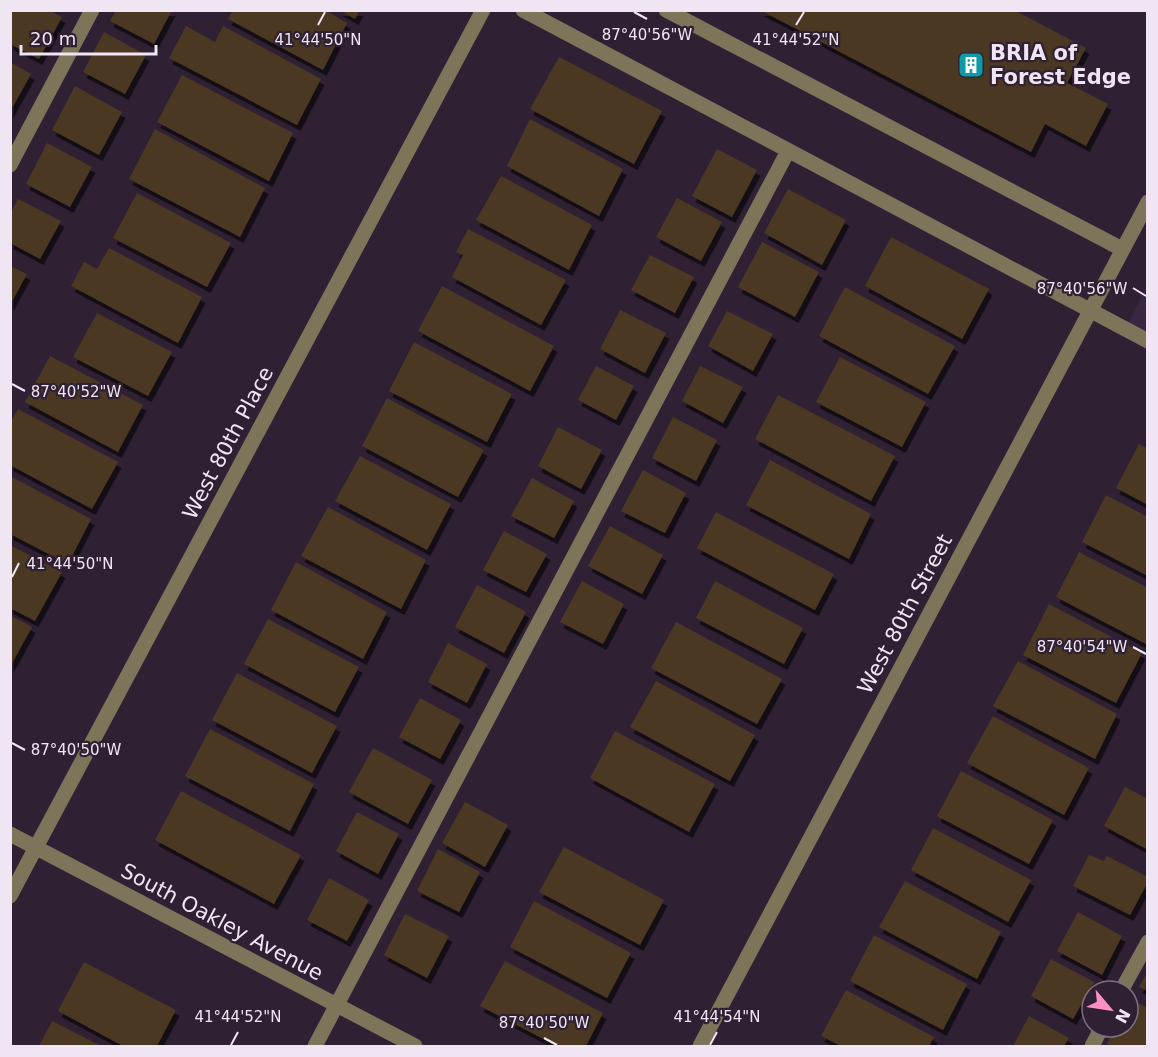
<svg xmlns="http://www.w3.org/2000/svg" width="1158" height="1057" viewBox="0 0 1158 1057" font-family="'DejaVu Sans',sans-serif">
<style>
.built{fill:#3a2640}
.building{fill:#4c3724;filter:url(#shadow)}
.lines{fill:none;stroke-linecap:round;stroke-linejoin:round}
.minor{stroke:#7e7459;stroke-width:15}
.ticks{fill:none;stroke:#f0e5f3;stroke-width:2}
.labels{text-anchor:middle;stroke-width:4.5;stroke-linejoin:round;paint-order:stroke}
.poi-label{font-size:21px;font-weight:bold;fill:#f0e5f3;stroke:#2f2034;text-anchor:start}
.street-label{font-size:21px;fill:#f0e5f3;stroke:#2f2034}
.ticks-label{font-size:15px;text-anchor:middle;fill:#f0e5f3;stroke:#2f2034;stroke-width:4.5;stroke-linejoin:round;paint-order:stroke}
</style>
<defs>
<filter id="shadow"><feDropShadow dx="3.5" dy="6" stdDeviation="0" flood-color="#0009"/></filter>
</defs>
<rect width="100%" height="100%" fill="#2f2034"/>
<path class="built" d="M 1147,286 L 1147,341 L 1125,329 Z"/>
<g class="building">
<path d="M 10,10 L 48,10 L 62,17 L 39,59 L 10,44 Z"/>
<path d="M 116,10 L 172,10 L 154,44 L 110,21 Z"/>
<path d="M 233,10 L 325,10 L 347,23 L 323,70 L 228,19 Z"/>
<path d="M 339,10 L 360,10 L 355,19 Z"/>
<path d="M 760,10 L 1014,10 L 1086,48 L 1067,83 L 1108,104 L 1086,146 L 1045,124 L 1031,152 Z"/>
<path d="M 186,26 L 215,42 L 223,26 L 321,79 L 297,125 L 169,58 Z"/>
<path d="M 104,32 L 146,55 L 125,94 L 83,72 Z"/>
<path d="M 559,57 L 662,111 L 634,164 L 530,109 Z"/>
<path d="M 10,62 L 31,74 L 10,112 Z"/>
<path d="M 182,75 L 293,133 L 269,181 L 157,122 Z"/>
<path d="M 75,86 L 122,112 L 99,155 L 52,130 Z"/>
<path d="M 530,119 L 623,169 L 599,216 L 507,166 Z"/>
<path d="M 155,129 L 265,188 L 240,237 L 129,179 Z"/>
<path d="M 47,143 L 92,167 L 70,207 L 26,184 Z"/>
<path d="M 717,149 L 757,170 L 732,217 L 692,196 Z"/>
<path d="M 501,176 L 592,225 L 569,270 L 476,220 Z"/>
<path d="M 788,189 L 846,220 L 822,265 L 764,233 Z"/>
<path d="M 137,193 L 231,243 L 207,287 L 113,238 Z"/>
<path d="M 677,198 L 722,222 L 701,261 L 656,237 Z"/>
<path d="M 18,199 L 61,221 L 40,259 L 10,243 L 10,214 Z"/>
<path d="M 468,229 L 566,280 L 541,325 L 452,277 L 463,255 L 456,252 Z"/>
<path d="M 891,237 L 989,289 L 962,339 L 865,286 Z"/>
<path d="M 762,242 L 819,272 L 795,317 L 738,287 Z"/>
<path d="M 109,248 L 202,297 L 178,343 L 71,286 L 84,262 L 97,269 Z"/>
<path d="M 650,255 L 694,277 L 675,313 L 631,290 Z"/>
<path d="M 10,266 L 27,274 L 10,305 Z"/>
<path d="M 442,286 L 554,346 L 530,391 L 418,331 Z"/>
<path d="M 845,287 L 955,346 L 928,394 L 819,336 Z"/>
<path d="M 620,310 L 666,333 L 645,373 L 600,349 Z"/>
<path d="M 727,311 L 773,334 L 753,371 L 708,346 Z"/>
<path d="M 97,313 L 172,352 L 148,396 L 73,357 Z"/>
<path d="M 414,342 L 512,394 L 487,442 L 389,391 Z"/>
<path d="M 50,356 L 143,405 L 118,452 L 25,402 Z"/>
<path d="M 840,357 L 926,402 L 902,447 L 816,402 Z"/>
<path d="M 596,366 L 634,386 L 616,420 L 578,400 Z"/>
<path d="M 700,366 L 743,387 L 723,423 L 682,401 Z"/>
<path d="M 778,395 L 895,456 L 871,501 L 755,439 Z"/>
<path d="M 387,398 L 484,450 L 458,497 L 362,446 Z"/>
<path d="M 18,409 L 118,462 L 92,509 L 10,465 L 10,423 Z"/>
<path d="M 673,417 L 717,440 L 696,481 L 652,458 Z"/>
<path d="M 558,427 L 602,450 L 581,489 L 538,466 Z"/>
<path d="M 1139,444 L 1148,449 L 1148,505 L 1116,488 Z"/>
<path d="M 360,456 L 451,504 L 427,550 L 335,501 Z"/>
<path d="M 770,460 L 871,514 L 849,559 L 746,505 Z"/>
<path d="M 643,470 L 686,493 L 665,533 L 621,511 Z"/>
<path d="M 10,476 L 91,519 L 68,564 L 10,534 Z"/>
<path d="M 532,478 L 574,501 L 554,538 L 511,516 Z"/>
<path d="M 1106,495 L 1148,517 L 1148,576 L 1082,542 Z"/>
<path d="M 328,507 L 426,560 L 401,609 L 301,556 Z"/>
<path d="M 716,512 L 834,574 L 815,610 L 697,548 Z"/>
<path d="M 610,526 L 663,555 L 642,594 L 588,566 Z"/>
<path d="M 504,531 L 547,554 L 526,592 L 483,570 Z"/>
<path d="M 10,545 L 62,572 L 35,621 L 10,608 Z"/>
<path d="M 1079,552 L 1148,588 L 1148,645 L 1056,597 Z"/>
<path d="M 296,562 L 387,612 L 363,659 L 271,610 Z"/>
<path d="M 582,581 L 624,604 L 603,644 L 560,622 Z"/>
<path d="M 715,581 L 803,628 L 784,664 L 696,618 Z"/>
<path d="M 477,585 L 526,612 L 504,653 L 455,627 Z"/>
<path d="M 1049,604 L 1142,653 L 1116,703 L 1023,655 Z"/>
<path d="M 10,615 L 32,627 L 10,667 Z"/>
<path d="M 268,619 L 359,667 L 335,712 L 244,664 Z"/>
<path d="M 676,622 L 782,679 L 757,724 L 651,668 Z"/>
<path d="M 448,643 L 487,664 L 467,703 L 428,682 Z"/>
<path d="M 1018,661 L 1117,714 L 1095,759 L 993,706 Z"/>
<path d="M 237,673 L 337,726 L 312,773 L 212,720 Z"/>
<path d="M 656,681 L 755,735 L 730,781 L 630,727 Z"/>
<path d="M 420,698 L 461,720 L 440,759 L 399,737 Z"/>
<path d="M 993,716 L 1089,768 L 1064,815 L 967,763 Z"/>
<path d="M 210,729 L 314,784 L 290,831 L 185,776 Z"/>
<path d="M 615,731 L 715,784 L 689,832 L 590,778 Z"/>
<path d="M 373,748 L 432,780 L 408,824 L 349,792 Z"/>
<path d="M 961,771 L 1053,820 L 1029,864 L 937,816 Z"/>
<path d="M 1125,787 L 1148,799 L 1148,850 L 1104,826 Z"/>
<path d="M 181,791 L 301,855 L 274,904 L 155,840 Z"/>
<path d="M 465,802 L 508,825 L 485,867 L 442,843 Z"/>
<path d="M 357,812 L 399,834 L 378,874 L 336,851 Z"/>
<path d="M 933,828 L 1031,880 L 1008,922 L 911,870 Z"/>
<path d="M 564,847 L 664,900 L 640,945 L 539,892 Z"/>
<path d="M 438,849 L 480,872 L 459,912 L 417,891 Z"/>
<path d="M 1089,855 L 1104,861 L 1107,856 L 1148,877 L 1148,882 L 1130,915 L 1073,886 Z"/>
<path d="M 329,878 L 369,900 L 347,941 L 307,920 Z"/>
<path d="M 905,881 L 1001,932 L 977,979 L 879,927 Z"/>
<path d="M 534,901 L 631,953 L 607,998 L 510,947 Z"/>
<path d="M 1078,912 L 1122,936 L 1102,975 L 1057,951 Z"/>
<path d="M 405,914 L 449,936 L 427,978 L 384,955 Z"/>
<path d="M 874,935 L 967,984 L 943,1030 L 850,981 Z"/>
<path d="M 1051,959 L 1094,982 L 1073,1019 L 1031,996 Z"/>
<path d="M 505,961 L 603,1013 L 586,1046 L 557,1046 L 480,1006 Z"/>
<path d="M 84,962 L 176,1010 L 157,1046 L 123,1046 L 58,1011 Z"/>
<path d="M 1148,971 L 1148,991 L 1139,987 Z"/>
<path d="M 846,990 L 934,1037 L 929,1046 L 841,1046 L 821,1036 Z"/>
<path d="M 1130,999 L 1148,1008 L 1148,1046 L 1112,1046 L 1107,1044 L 1115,1027 L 1128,1027 L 1128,1003 Z"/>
<path d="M 1029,1016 L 1069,1038 L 1064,1046 L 1013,1046 Z"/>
<path d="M 52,1021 L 101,1046 L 39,1046 Z"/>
</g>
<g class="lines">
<g class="minor">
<path d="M 523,10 L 1148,341"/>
<path d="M 666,10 L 1122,249"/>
<path d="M 10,165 L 92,10"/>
<path d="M 10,834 L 415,1046"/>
<path d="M 10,896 L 483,10"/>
<path d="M 1121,991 L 1148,942"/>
<path d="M 315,1046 L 788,151"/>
<path d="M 700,1046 L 1148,202"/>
<path d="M 1092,1046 L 1102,1027"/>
</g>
</g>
<path class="ticks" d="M 634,12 L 647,19M 318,25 L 325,12M 796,25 L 804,12M 1133,288 L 1146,296M 12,384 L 25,391M 12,577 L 19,563M 1133,647 L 1146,654M 12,743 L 25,750M 544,1038 L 557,1045M 231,1045 L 238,1032M 710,1045 L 717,1032"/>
<defs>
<g id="building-square" transform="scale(1.35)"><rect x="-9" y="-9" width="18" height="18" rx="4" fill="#0f9aa8" stroke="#2f2034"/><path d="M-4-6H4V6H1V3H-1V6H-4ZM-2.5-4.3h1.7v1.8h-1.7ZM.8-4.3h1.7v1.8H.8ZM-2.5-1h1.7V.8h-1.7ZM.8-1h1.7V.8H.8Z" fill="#fff"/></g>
</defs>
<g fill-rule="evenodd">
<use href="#building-square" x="971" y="65"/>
</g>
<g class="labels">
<g class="poi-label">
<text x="990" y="60">BRIA of<tspan x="990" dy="24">Forest Edge</tspan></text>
</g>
<g class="street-label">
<text transform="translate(228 443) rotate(-62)" y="7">West 80th Place</text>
<text transform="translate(905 614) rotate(-62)" y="7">West 80th Street</text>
<text transform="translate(222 922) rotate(28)" y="7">South Oakley Avenue</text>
</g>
</g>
<g class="ticks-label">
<text x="647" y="40">87°40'56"W</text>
<text x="318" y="45">41°44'50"N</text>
<text x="796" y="45">41°44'52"N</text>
<text x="1082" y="294">87°40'56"W</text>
<text x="76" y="397">87°40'52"W</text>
<text x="70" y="569">41°44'50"N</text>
<text x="1082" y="652">87°40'54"W</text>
<text x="76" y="755">87°40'50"W</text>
<text x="238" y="1022">41°44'52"N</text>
<text x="717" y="1022">41°44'54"N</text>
<text x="544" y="1028">87°40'50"W</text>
</g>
<rect width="1158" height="1057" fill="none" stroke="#f0e5f3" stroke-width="24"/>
<g transform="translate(1110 1009) rotate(119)"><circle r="28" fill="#2f2034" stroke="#7c6f80" stroke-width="1.5"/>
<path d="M0-4.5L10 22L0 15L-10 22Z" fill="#fb8fc6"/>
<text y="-9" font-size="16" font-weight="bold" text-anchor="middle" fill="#f0e5f3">N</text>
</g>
<path d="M21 45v9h135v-9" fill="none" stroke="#f0e5f3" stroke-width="3"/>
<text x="30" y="45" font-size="18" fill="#f0e5f3" stroke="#2f2034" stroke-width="4.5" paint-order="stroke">20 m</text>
</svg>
